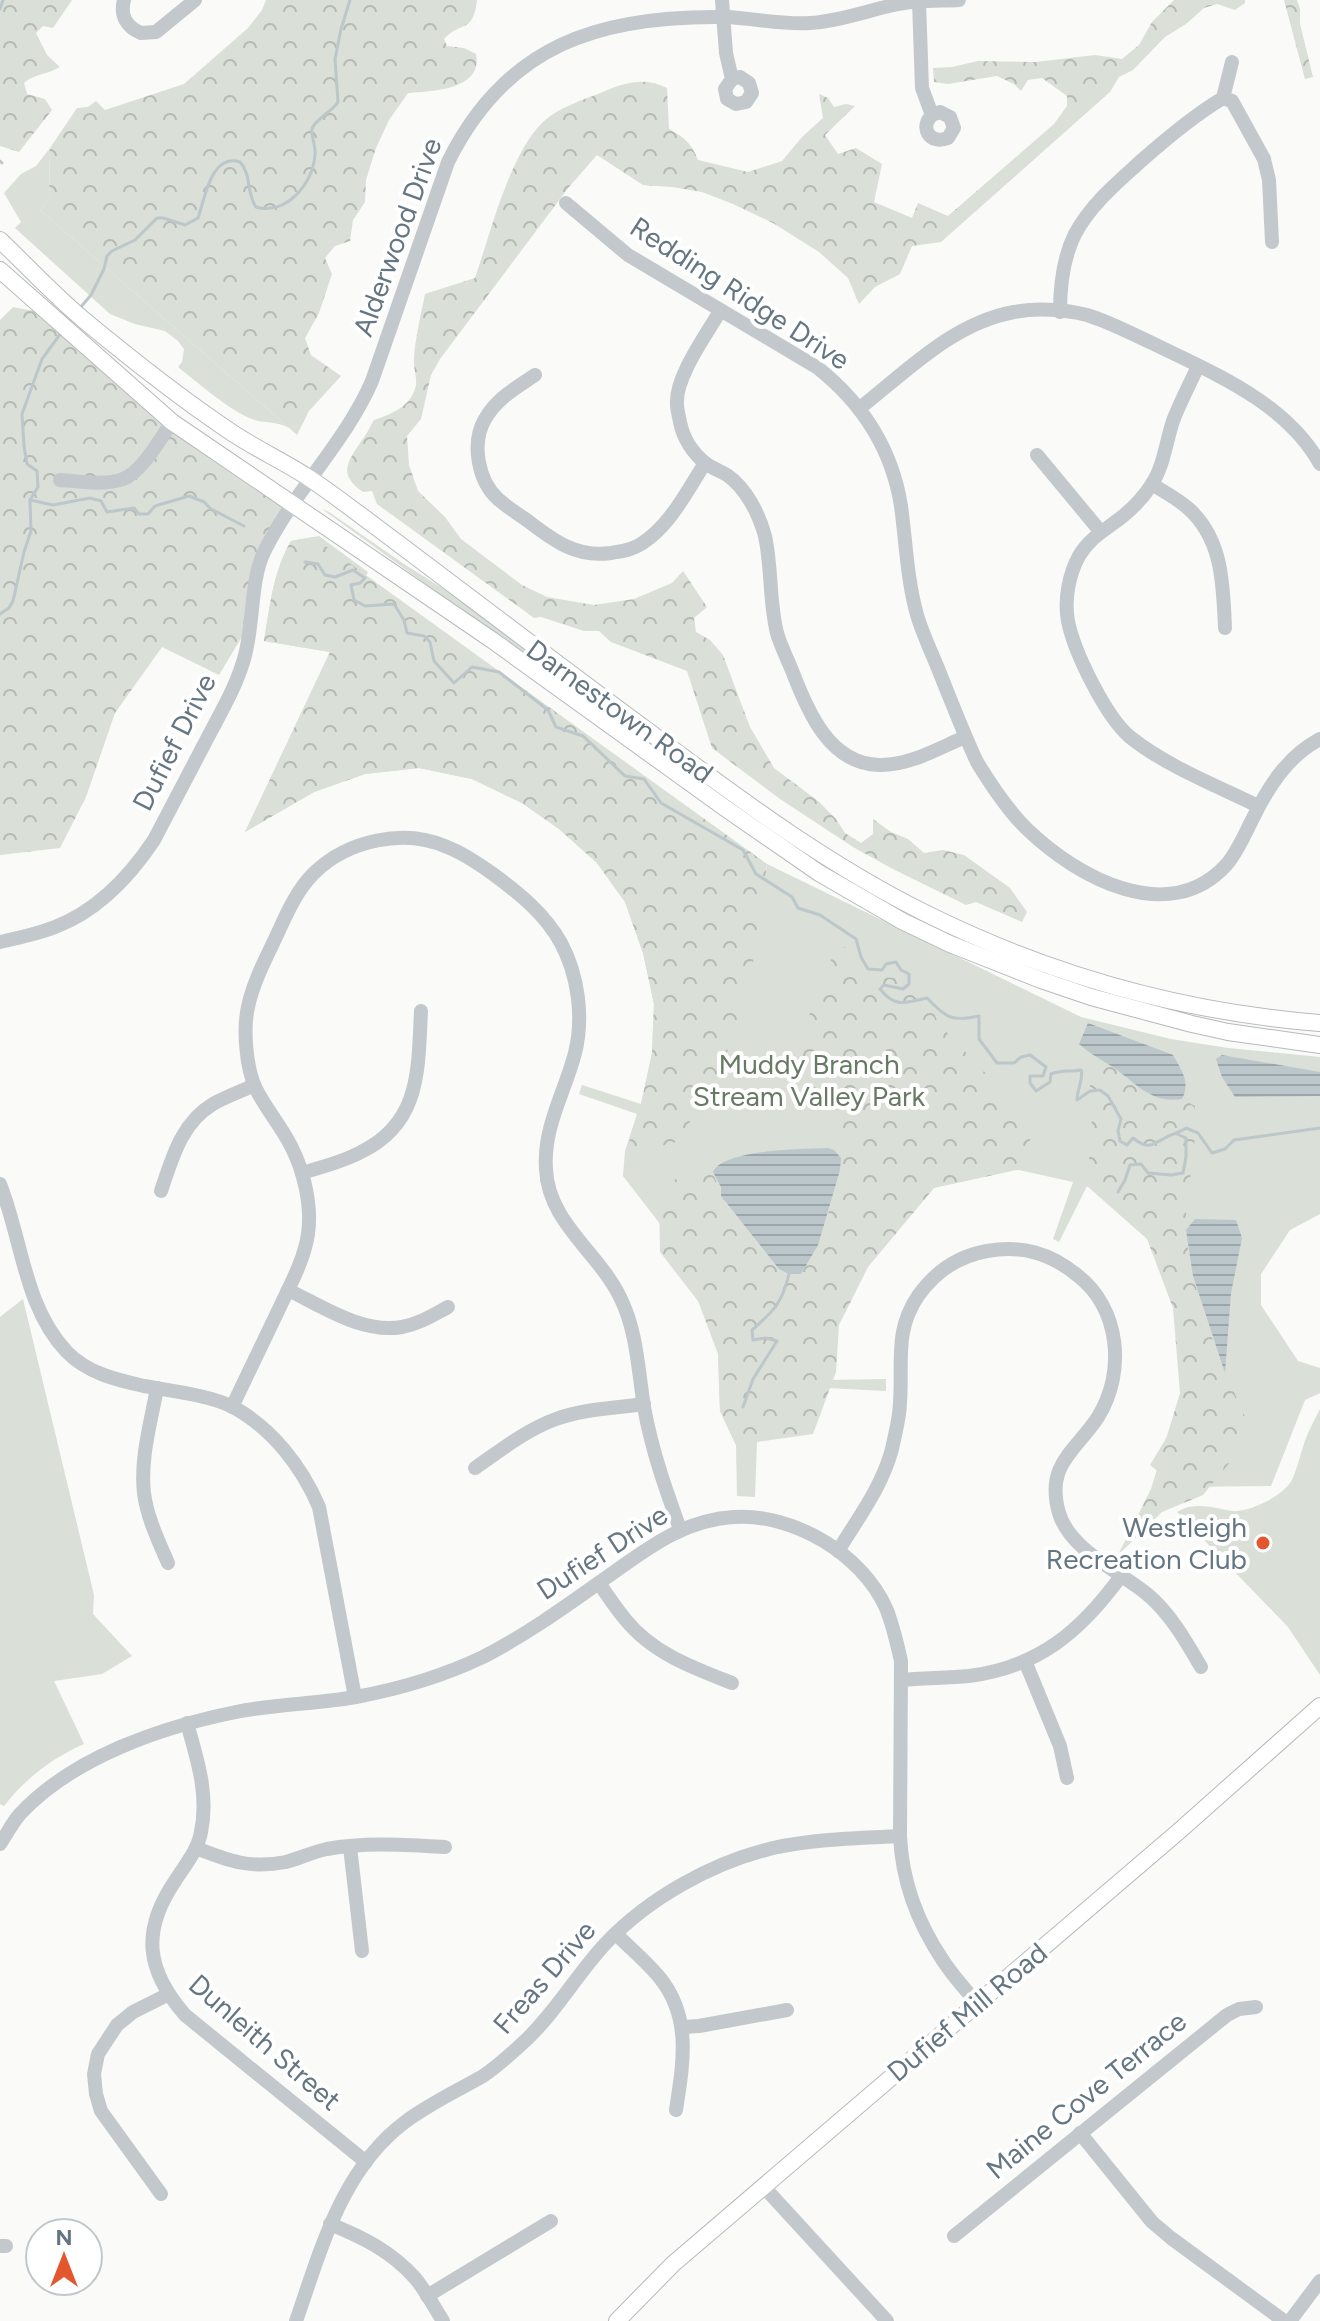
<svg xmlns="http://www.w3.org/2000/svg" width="1320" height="2321" viewBox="0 0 1320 2321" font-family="Figtree,sans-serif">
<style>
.green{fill:#dadfd7}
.forest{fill:url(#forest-crowns)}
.water{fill:url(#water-rules)}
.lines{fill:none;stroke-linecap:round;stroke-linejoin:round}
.stream{stroke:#bbc7cb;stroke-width:3}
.major-casing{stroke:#b5babe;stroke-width:18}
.minor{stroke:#c3c8cc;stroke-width:14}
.major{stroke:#fff;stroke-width:16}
.poi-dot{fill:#e4572e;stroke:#fff;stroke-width:3}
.labels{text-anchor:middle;stroke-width:8;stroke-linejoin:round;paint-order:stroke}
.street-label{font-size:28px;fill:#657683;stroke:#fff}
.park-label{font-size:28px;fill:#687a64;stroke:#fff}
.poi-label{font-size:28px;fill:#657683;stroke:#fff;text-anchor:end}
</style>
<defs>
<pattern id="forest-crowns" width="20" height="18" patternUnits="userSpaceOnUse" patternTransform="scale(2)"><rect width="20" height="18" fill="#dadfd7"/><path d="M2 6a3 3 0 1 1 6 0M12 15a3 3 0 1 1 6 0" fill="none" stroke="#b4b9b4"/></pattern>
<pattern id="water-rules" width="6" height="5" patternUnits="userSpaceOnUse" patternTransform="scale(2)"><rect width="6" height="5" fill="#bbc7cb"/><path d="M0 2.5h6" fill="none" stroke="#9ca6aa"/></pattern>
</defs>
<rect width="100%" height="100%" fill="#fafaf8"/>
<g class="green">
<path d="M 50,148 L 49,200 L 40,210 L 289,428 C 273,420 264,424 252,419 C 230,411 197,382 178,367 L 182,362 L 184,349 L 178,341 L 165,331 L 135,324 L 110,314 L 15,228 L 21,222 L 4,193 L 21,174 L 36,166 Z"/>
<path d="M 322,509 L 329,512 L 404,564 L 447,591 L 782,836 L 1047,973 L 1113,994 L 1184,1011 L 1183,1015 L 1040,975 L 898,913 L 800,855 Z"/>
<path d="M 319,536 L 368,572 L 363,582 L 766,871 L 767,864 L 1081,1017 L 1171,1039 L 1228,1048 L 1320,1057 L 1320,1214 L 1290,1230 L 1261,1274 L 1261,1305 L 1298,1361 L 1320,1368 L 1320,1393 L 1305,1400 L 1271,1486 L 1178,1487 L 1150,1465 L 1188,1402 L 1194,1328 L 1156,1234 L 1087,1186 L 1059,1242 L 1053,1239 L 1073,1182 L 1019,1170 L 965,1175 L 915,1195 L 840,1279 L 828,1380 L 886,1379 L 886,1391 L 827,1388 L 814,1421 L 757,1441 L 755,1497 L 737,1496 L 736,1445 L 720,1411 L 717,1324 L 674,1242 L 623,1176 L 625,1151 L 637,1114 L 579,1094 L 582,1085 L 641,1104 L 652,1053 L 654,1004 L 643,953 L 625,902 L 597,863 L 559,829 L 522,803 L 472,779 L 419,768 L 365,774 L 314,792 L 245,832 L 330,652 L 264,641 C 270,606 273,572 291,541 Z"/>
<path d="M 23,1299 L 94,1595 L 93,1614 L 132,1656 L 102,1674 L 54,1681 L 84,1744 C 52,1758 25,1779 4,1806 L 0,1804 L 0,1317 Z"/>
<path d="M 1320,1409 L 1320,1675 L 1288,1627 L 1177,1512 C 1195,1501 1213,1508 1232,1511 C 1250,1513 1284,1495 1292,1480 C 1298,1467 1301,1451 1306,1438 C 1310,1428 1315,1419 1320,1409 Z"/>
</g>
<g class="forest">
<path d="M 0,0 L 72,0 L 53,28 L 43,26 L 36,33 L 47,55 L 60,67 C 47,75 35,73 24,83 L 27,94 L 45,99 L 52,110 L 19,152 L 0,146 Z"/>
<path d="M 266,0 L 477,0 C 473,34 462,20 444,39 L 447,46 L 464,48 L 476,54 C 483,90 432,91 408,93 L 389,120 L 376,148 L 366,180 L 365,202 L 353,220 L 350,241 L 335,246 L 325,258 L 332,274 L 319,313 L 305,338 L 311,355 L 341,376 L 309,411 L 297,435 L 40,210 L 49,200 L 50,148 L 77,108 L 88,107 L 96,101 L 105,110 L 184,84 L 248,28 L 262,10 Z"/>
<path d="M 1174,0 L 1245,0 L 1245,3 L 1235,10 L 1217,4 L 1204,8 L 1186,24 L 1165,37 L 1133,70 L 1119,77 L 1110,92 L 941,242 L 912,246 L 900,274 L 875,287 L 859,304 L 848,278 L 819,252 L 773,223 L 733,204 L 702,192 L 672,187 L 643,185 L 597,155 L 569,187 L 440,359 L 431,375 L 421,419 L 407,436 L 409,465 L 418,491 L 445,517 L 461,539 L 522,585 L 547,597 L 594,605 L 634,599 L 672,583 L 683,571 L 707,607 L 694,618 L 696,632 L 710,640 L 723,655 L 750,727 L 774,768 L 818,801 L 836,819 L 845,833 L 861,843 L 873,834 L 873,819 L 891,832 L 908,839 L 924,853 L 943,850 L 964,855 L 1010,888 L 1027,912 L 1022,922 L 976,902 L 966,905 L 891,868 L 853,847 L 780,799 L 712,748 L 687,671 L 611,642 L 599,631 L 584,631 L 541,617 L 534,618 L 377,504 L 372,491 L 363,492 C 339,475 346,464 360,443 C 366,436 369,428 374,420 C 392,414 412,406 416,385 C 417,376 413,367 414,359 C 415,338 421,315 425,294 L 475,278 C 491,232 509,155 543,122 C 559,107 583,100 603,92 C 626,82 645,77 667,88 L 669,129 C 684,137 692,144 698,160 L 748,172 L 782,161 L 802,137 L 823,118 L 819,94 L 828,98 L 834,107 L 846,104 L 855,106 L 825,135 L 838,154 L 856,148 L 882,164 L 874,202 L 912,218 L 918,203 L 948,216 L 1054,124 L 1067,106 L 1067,96 L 1042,78 L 1028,80 L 1021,91 L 1014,84 L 997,76 L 948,84 L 934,82 L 933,68 L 952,67 L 978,61 L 1036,62 L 1095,55 L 1122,59 L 1139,45 L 1152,22 Z"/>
<path d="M 1284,0 L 1297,0 L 1300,9 L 1300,24 L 1313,77 L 1305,79 Z"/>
<path d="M 13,307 L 49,314 L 172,422 L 294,503 L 272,538 L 252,620 L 219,675 L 162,647 L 115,713 L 86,797 L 60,848 L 0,855 L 0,320 Z"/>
<path d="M 313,537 L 767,864 L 752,970 L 719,1079 L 676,1142 L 625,1155 L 641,1104 L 652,1053 L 654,1004 L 643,953 L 625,902 L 597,863 L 559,829 L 522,803 L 472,779 L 419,768 L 365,774 L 314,792 L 245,832 L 330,652 L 264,641 C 270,606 273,572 291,541 Z"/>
<path d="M 850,945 L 865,975 L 921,981 L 938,1023 L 1037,1128 L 1012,1171 L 934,1188 L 868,1267 L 839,1325 L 836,1372 L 813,1434 L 736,1445 L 720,1411 L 718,1354 L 698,1301 L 660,1252 L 659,1195 L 685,1170 L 712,1172 C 717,1181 720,1194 724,1200 C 744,1230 774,1251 801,1274 C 819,1248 851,1161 839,1132 C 834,1121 824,1110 818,1101 L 779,1092 L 834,952 Z"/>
<path d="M 1088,1052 L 1170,1101 L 1182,1099 L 1195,1106 C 1195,1120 1195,1135 1194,1149 C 1191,1176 1185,1202 1186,1229 C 1189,1294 1226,1375 1253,1434 L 1203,1495 L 1162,1512 L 1118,1555 L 1151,1489 L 1180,1393 L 1173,1308 L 1147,1239 L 1087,1186 L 1092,1118 Z"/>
</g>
<g class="water">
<path d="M 1088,1023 L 1173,1055 C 1181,1069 1191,1083 1182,1099 C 1153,1104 1137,1085 1116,1069 C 1104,1061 1090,1054 1079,1044 Z"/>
<path d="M 1222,1055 L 1320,1072 L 1320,1096 L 1235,1097 L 1222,1077 L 1216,1059 Z"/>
<path d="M 828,1148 L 834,1150 L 841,1158 L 840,1170 L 818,1245 L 801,1274 L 789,1274 L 779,1269 L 721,1196 L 721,1187 L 713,1172 C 723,1149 804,1149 828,1148 Z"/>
<path d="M 1195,1219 L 1236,1220 L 1242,1238 L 1231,1293 L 1225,1373 L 1193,1276 L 1186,1230 Z"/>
</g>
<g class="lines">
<g class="stream">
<path d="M 0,9 L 3,0"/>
<path d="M 0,161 L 2,163"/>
<path d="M 80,308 L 91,295 L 104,269 L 107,256 L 112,251 L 135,240 L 157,218 L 163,218 L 185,225 L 198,218 C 205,198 211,153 240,162 C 252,175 246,193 256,207 C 287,216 314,182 315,154 C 316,146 311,137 312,129 C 314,120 332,112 338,102 L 335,59 L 341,29 L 350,0"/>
<path d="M 30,500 L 53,505 L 90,498 L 101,501 L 107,512 L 134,508 L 139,514 L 148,514 L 155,506 L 189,496 L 204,502 L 211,509 L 244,526"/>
<path d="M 305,562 L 318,564 L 325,575 L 335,577 L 353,570 L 365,578 L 360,583 L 351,585 L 354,600 L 365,606 L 394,604 L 404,620 L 407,633 L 424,636 L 430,642 L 434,661 L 454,683 L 472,667 L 499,672 L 548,710 L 556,727 L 583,736 L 625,776 L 644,779 L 661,803 L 743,850 L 756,874 L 792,897 L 798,908 L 820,915 L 856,939 L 861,957 L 868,969 L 882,970 L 886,964 L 896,962 L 901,970 L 909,974 L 909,984 L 903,989 L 884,985 L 880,989 C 896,1009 905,1002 927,998 C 946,1018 952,1022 979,1016 L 979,1039 L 997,1063 L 1014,1063 L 1021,1057 L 1030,1055 L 1046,1067 L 1043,1076 L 1030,1076 L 1030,1083 L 1036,1091 L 1050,1082 L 1051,1074 C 1061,1070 1070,1072 1081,1070 C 1084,1079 1077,1089 1077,1100 L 1090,1091 L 1100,1090 L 1108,1096 L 1121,1119 L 1118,1131 L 1120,1141 L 1127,1145 L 1133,1138 C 1148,1150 1151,1145 1165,1138 C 1172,1134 1179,1133 1186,1128 L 1198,1133 L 1212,1153 L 1225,1149 L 1234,1140 L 1320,1128"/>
<path d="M 0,614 L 9,608 L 13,601 L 24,552 L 31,531 L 30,500 L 38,487 L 37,471 L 27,464 L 24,446 L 22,414 L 42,359 L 61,333"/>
<path d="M 1118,1192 L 1125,1180 L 1130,1165 L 1141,1164 L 1148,1173 L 1171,1175 L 1183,1173 L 1186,1157 L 1186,1138 L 1177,1134"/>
<path d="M 743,1407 L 753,1379 L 777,1341 L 766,1338 L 753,1340 L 752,1330 C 774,1311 782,1303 789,1274"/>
</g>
<g class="major-casing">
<g id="major">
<path d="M 0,240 C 28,267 55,296 85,321 C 131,359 179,397 228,430 C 254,448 283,461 309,478 C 333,494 356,512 379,529 C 475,601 570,674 667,745 C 749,806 831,866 923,912 C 1047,974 1182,1012 1320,1023"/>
<path d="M 0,270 L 172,422 L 492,640 L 725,808 L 819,873 L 902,921 L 950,944 L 1041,980 L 1091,997 L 1192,1024 L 1228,1032 L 1320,1045"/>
<path d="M 617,2321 L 673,2264 L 1178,1832 L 1320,1706"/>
</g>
</g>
<g class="minor">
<path d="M 124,0 C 120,15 126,27 141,33 L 156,32 L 195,0"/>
<path d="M 722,0 L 726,53 L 732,79 L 740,77 L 749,83 L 752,93 L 746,102 L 736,104 L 727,99 L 725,89 L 732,79"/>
<path d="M 919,2 L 922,88 L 932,115 C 919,128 930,145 948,138 L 954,128 L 950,117 L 940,112 L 932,115"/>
<path d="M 1223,98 L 1232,101 L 1264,159 L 1269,180 L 1272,242"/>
<path d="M 566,203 L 628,255 L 818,368 C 863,404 892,449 901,506 C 906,543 907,579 917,615 C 922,632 930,649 937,666 C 950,698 962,730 977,762 C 991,785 1008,811 1028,830 C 1078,878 1170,928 1227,864 C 1237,852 1244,836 1251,822 C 1267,789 1286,757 1320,739"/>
<path d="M 720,311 C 707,334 675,377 677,404 C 677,410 679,416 680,422 C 683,438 693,453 705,463 C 712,468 720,471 727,475 C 746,488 759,514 765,536 C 772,568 769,601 777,633 C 781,647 788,660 793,673 C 808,712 830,764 879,765 C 909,766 939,748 965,737"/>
<path d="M 1060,312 C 1060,285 1063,258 1075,234 C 1091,204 1116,184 1141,161 C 1167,138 1193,116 1223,98 L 1232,62"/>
<path d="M 1198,366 C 1190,384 1180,402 1173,421 C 1166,442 1164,465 1152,484 C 1145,495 1133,508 1123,516 C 1107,529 1090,537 1079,556 C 1069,574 1064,600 1068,621 C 1074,652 1106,717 1130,737 C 1166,766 1217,786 1258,806"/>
<path d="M 535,375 C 516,388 497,398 485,419 C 471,443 478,481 498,499 C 507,507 518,514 528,521 C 554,541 577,558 611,553 C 622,551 632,550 641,544 C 670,526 687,491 705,463"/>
<path d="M 860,408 C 907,371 953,323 1014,312 C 1036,308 1064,309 1087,315 C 1110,322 1132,334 1154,344 C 1213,373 1287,403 1320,464"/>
<path d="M 1037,455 L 1100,531"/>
<path d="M 60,480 C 79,481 104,486 123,479 C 141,473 161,438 172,422"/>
<path d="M 1152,484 C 1164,492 1178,499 1189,509 C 1223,540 1223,585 1225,628"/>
<path d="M 0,942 C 18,938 37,934 55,927 C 97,911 130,876 154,840 C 172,805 190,771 208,737 C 221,712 236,687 244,659 C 254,626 250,581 264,552 C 294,491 345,443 372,381 L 448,162 C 506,44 601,15 725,17 C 753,18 781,25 810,23 C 841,21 868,10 899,4 C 918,0 939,1 959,0"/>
<path d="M 302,1173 C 321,1167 343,1162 361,1152 C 421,1123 418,1069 421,1011"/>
<path d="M 0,1184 C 22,1239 24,1307 67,1352 C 87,1373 117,1380 144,1386 C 171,1391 209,1395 233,1407 C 272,1428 302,1467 319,1507 L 355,1697"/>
<path d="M 161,1191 C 172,1159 181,1123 213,1104 C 225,1097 240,1092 254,1085"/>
<path d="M 288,1290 C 322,1306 362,1334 402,1327 C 419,1324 433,1315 448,1307"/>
<path d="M 157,1388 C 151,1422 140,1458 144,1493 C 147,1517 158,1540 168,1563"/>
<path d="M 232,1407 C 247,1375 263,1343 278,1311 C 289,1287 304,1261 308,1234 C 312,1206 304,1171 291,1146 C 281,1126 266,1109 256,1089 C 246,1068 243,1029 248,1007 C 253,983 265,960 276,937 C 286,915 296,891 314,873 C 348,840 404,828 447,847 C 463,853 479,864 493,874 C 519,893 545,914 561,943 C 578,975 584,1017 575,1053 C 565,1092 543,1127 546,1169 C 548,1222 598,1252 620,1297 C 637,1331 638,1369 644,1407 C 652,1451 665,1487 680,1529"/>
<path d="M 475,1468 C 501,1450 526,1430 556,1419 C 583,1409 615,1408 644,1404"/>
<path d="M 838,1551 C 858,1518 882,1487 892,1449 C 895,1434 900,1417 900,1402 C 903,1363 894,1331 918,1296 C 935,1272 959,1256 987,1251 C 1022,1245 1050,1253 1077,1275 C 1120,1308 1126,1372 1098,1417 C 1076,1451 1045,1464 1059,1513 C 1070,1550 1119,1571 1147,1594 C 1170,1613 1186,1641 1201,1667"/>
<path d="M 599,1583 C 607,1595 615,1607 625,1619 C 652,1653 693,1668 732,1683"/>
<path d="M 1025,1661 L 1060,1746 L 1067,1778"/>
<path d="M 901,1680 C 923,1678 947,1678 969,1676 C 1039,1667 1081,1631 1121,1576"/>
<path d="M 187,1723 C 197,1759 209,1794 201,1832 C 198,1850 185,1865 175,1881 C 141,1931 146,1970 185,2015 L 366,2162"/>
<path d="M 0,1844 C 7,1834 12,1823 20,1814 C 73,1757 162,1727 236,1712 C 275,1704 316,1704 356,1697 C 399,1689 443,1676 483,1657 C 524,1636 562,1609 600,1582 C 642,1553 680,1520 734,1517 C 793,1513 862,1554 886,1608 C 893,1625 897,1643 901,1661 L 900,1836 C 902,1880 918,1923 942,1959 C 952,1975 965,1989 977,2003"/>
<path d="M 350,1847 L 362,1951"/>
<path d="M 196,1848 C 229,1861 250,1869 286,1862 C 300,1858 313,1852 327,1849 C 366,1842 406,1845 445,1847"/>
<path d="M 616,1934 C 630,1948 647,1962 660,1978 C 692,2018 683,2064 676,2110"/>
<path d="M 683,2027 L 699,2026 L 787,2010"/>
<path d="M 1080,2133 L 1152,2222 L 1171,2238 L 1284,2321"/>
<path d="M 764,2187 L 887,2321"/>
<path d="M 161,2194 L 101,2111 L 96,2094 L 94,2074 L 98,2054 L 117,2025 L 133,2012 L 167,1995"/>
<path d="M 330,2224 C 362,2237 391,2251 415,2278 C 426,2291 434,2307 443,2321"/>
<path d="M 954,2236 L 1227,2015 L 1239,2009 L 1256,2007"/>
<path d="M 0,2246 L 6,2246"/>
<path d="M 427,2296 L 551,2221"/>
<path d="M 296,2321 C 321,2250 341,2170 405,2122 C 429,2104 457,2091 483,2076 C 498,2066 512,2053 525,2041 C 556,2012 577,1974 606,1943 C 650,1897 712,1863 773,1848 C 814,1839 858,1838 900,1836"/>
<path d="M 1290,2321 L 1320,2281"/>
</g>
<use href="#major" class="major"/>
</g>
<circle class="poi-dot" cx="1263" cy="1543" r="8"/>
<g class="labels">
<g class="street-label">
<text transform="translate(397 237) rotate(-70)" y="10">Alderwood Drive</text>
<text transform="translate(740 293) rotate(33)" y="10">Redding Ridge Drive</text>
<text transform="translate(620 711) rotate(36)" y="10">Darnestown Road</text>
<text transform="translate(174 742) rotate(-63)" y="10">Dufief Drive</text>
<text transform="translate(602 1552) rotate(-33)" y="10">Dufief Drive</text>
<text transform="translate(544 1977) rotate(-49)" y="10">Freas Drive</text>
<text transform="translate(967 2012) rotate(-40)" y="10">Dufief Mill Road</text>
<text transform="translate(265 2042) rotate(41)" y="10">Dunleith Street</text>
<text transform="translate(1086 2095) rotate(-39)" y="10">Maine Cove Terrace</text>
</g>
<g class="park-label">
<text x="809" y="1074">Muddy Branch<tspan x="809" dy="32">Stream Valley Park</tspan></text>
</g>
<g class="poi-label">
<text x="1247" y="1537">Westleigh<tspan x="1247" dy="32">Recreation Club</tspan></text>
</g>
</g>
<g transform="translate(64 2257)"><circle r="38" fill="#ffffff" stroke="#c1c8cd" stroke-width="2"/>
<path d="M0-6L14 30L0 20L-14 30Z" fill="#e4572e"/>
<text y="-12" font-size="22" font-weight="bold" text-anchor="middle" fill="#657683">N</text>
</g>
</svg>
